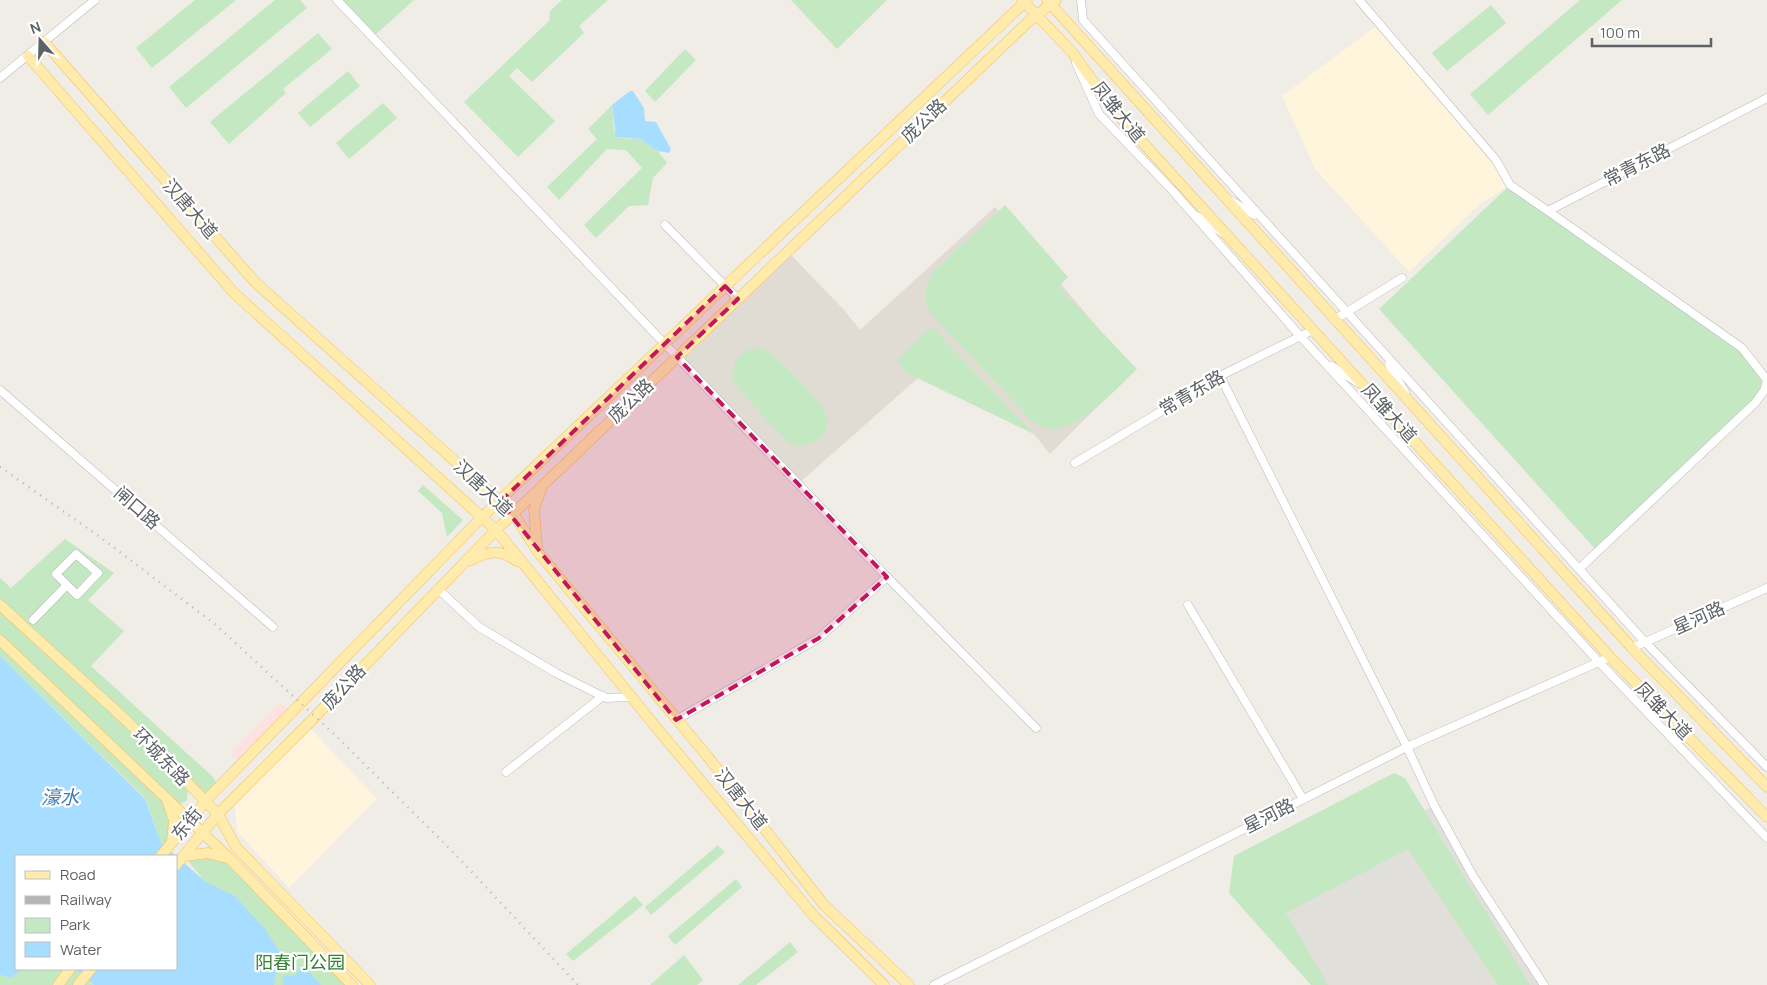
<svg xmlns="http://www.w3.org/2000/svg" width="1767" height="985" viewBox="0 0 1767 985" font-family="Manrope,'Noto Sans SC',sans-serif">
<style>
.commercial{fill:#fff4dc}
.industrial{fill:#e1dfda}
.education{fill:#e0dcd4}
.medical{fill:#fce3e2}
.green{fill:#c4e8c2}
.water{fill:#a7deff}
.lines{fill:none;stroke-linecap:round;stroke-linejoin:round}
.minor-casing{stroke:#b6b9bd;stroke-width:9}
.major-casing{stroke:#f6bf59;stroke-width:11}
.minor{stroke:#fff;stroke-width:8}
.major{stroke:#ffecac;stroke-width:10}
.rail{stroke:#b4b5b6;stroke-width:2.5;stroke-dasharray:1 6;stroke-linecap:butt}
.marked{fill:#c2185b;fill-opacity:0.2;stroke:#c2185b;stroke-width:4;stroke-dasharray:10 6;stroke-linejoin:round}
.labels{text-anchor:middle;stroke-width:4.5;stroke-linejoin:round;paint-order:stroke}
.street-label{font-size:18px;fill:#5d6266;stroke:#fff}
.park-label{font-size:18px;fill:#338231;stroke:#fff}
.water-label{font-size:19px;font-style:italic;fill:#3c7aac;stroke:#fff}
</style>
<rect width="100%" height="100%" fill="#f0ede6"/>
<g class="commercial">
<path d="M 1379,24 L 1510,185 L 1481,203 L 1409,272 L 1315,169 L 1282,96 Z"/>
<path d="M 307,725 L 377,799 L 289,888 L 237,831 L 235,805 Z"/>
</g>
<path class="industrial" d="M 1434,805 L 1473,876 L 1544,985 L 1313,985 L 1259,907 Z"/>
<path class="education" d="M 995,207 L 1134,370 L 1050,454 L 1034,434 L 918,378 L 798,484 L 677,357 L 790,254 L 845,311 L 860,330 Z"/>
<path class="medical" d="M 280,702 L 289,711 L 239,762 L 230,753 Z"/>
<g class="green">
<path d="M 195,0 L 236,0 L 152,68 L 136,48 Z"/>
<path d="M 275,0 L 300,0 L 307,8 L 186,108 L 169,87 Z"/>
<path d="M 343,0 L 414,0 L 375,35 Z"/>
<path d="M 562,0 L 608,0 L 579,26 L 584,33 L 532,82 L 517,68 L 509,76 L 555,121 L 518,157 L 464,102 L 549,21 L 550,11 Z"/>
<path d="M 791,0 L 887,0 L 837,49 Z"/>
<path d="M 1580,0 L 1622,0 L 1488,115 L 1470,94 Z"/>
<path d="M 1491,5 L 1506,23 L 1447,71 L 1432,53 Z"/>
<path d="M 318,33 L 332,49 L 283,89 L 286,93 L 229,144 L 210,122 Z"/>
<path d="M 685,49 L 696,60 L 655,102 L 645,91 Z"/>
<path d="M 348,71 L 360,86 L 310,127 L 298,113 Z"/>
<path d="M 383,103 L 397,118 L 349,159 L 336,143 Z"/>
<path d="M 612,105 L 614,130 L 619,138 L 640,139 L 658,151 L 667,163 L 653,178 L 648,205 L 629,206 L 596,238 L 584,225 L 642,168 L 626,150 L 607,149 L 559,200 L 547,187 L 597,139 L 588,129 Z"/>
<path d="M 1510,185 L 1742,348 L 1767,380 L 1764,391 L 1597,551 L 1379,309 Z"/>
<path d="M 1005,205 L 1068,277 L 1059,287 L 1137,369 C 1118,387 1074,437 1045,428 C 1040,427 1036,423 1031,420 L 929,312 C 922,296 926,284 935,270 Z"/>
<path d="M 932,327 L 1034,434 L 907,373 L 897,360 Z"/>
<path d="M 761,348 C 775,353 824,403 827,416 C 830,426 823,438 814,442 C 806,446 796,447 788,442 L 742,393 L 732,377 L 735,361 L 742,353 L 749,349 Z"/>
<path d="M 423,485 L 463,520 L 447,537 L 442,513 L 418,491 Z"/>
<path d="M 65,539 L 114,573 L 88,600 L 124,631 L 91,666 L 213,777 L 219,787 L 205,802 L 188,787 L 187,800 L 181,804 L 168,802 L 174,820 L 168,847 L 161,843 L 145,798 L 0,656 L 0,578 L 11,588 Z"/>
<path d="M 1394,773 L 1405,778 L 1530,985 L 1498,985 L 1408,849 L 1286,913 L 1328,985 L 1311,985 L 1229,893 L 1234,856 Z"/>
<path d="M 718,845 L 725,852 L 651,915 L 645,907 Z"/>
<path d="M 184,856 L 229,859 L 352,985 L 274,985 L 276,972 L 235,896 L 206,883 Z"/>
<path d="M 736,879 L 742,887 L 675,945 L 668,936 Z"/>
<path d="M 635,896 L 643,905 L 573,961 L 566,954 Z"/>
<path d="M 790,942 L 798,952 L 756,985 L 738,985 Z"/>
<path d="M 684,955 L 703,980 L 697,985 L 650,985 Z"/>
<path d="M 23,969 L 75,969 L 94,985 L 0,985 L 0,975 L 11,978 Z"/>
</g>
<g class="water">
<path d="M 630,91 L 633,91 L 644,108 L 645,121 L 656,122 L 671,149 L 669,153 L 658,151 L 640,139 L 616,137 L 612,105 Z"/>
<path d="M 0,656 L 145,799 L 161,843 L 206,882 L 235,896 L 264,928 L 280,952 L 274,985 L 94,985 L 75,969 L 176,969 L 176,856 L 16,856 L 16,969 L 23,969 L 11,978 L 0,975 Z"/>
<path d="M 303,965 L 321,985 L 283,985 L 283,975 L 294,976 Z"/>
</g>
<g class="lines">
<g class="minor-casing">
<g id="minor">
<path d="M 337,0 L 887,577 L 819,638 L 676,720"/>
<path d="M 1081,0 L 1083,20 L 1645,642 L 1767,767"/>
<path d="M 1359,0 L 1496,160 L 1510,185 L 1548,211 L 1767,98"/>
<path d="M 1076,63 L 1099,114 L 1173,191 L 1300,336 L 1599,662 L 1767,838"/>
<path d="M 0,78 L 95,0"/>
<path d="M 1232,201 L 1254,215"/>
<path d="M 1548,211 L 1742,348 L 1767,380"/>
<path d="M 1197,216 L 1221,232"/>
<path d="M 665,225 L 738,299"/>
<path d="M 1334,320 L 1402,278"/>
<path d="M 1389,365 L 1405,392"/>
<path d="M 1332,366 L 1358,383"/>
<path d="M 1220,376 L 1407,747 L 1434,805 L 1473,876 L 1544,985"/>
<path d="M 0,390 L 273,627"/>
<path d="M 1075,463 L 1220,376 L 1313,330"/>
<path d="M 76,554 L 98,573 L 77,595 L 56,574 Z"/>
<path d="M 1579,569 L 1755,403 L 1764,391 L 1767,381"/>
<path d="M 887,577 L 1036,728"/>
<path d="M 438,589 L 479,627 L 556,673 L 606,698 L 631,697"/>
<path d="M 1188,605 L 1303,799"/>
<path d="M 33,620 L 67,585"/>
<path d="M 1632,648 L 1767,588"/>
<path d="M 506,772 L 603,696"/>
<path d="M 934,985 L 1407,747 L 1610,657"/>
</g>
</g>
<g class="major-casing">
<g id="major">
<path d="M 1022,0 L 1072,52 L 1116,113 L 1610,657 L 1767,817"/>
<path d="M 1047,0 L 1632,648 L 1767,787"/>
<path d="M 44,42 L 255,282 L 513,513 L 538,552 L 708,757 L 824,905 L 909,985"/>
<path d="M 28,56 L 234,293 L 496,530 L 655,726 L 814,916 L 884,985"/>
<path d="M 537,546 L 534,510 L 542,487"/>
<path d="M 471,560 C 489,551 500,549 517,561"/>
<path d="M 0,605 L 128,722 L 218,814 L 236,847 L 370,985"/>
<path d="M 0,640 L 227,856 L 352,985"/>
<path d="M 168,803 L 174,820 L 172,842"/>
<path d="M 161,856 L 210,796 L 481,518 L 1027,0"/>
<path d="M 184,856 L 208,853 L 227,858"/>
<path d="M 176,865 L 218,814 L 307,725 L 496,530 L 1028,22 L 1056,0"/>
<path d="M 58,985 L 70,969"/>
<path d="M 78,985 L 91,969"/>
</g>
</g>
<use href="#minor" class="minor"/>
<use href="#major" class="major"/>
<path class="rail" d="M 0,467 L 100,537 L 216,625 L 333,733 L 453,852 L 578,985"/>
</g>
<path class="marked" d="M 725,286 L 738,299 L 677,357 L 887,577 L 819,638 L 676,720 L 500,502 Z"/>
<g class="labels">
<g class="street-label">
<text transform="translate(1118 112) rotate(51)" y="6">凤雏大道</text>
<text transform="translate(924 121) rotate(-44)" y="6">庞公路</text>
<text transform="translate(1637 165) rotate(-27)" y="6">常青东路</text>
<text transform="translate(190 209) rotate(49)" y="6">汉唐大道</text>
<text transform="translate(1192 393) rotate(-30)" y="6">常青东路</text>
<text transform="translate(631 401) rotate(-44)" y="6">庞公路</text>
<text transform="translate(1389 413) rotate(48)" y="6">凤雏大道</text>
<text transform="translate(483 488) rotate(43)" y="6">汉唐大道</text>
<text transform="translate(137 508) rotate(41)" y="6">闸口路</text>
<text transform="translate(1699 618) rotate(-24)" y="6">星河路</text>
<text transform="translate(344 687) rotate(-47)" y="6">庞公路</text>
<text transform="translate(1663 711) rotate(46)" y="6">凤雏大道</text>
<text transform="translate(161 757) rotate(46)" y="6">环城东路</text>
<text transform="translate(741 799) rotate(52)" y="6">汉唐大道</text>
<text transform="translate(1269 816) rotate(-27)" y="6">星河路</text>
<text transform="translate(187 824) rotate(-51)" y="6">东街</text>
</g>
<g class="park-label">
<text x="300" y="969">阳春门公园</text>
</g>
<g class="water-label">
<text x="60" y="804">濠水</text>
</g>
</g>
<rect x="15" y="855" width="162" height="115" fill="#ffffff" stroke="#bec0c2"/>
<rect x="25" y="871" width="25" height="8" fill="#ffecac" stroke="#bec0c2"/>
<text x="60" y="880" font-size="15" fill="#5d6266">Road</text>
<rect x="25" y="896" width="25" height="8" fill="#b4b5b6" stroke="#bec0c2"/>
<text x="60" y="905" font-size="15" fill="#5d6266">Railway</text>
<rect x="25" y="918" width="25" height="15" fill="#c4e8c2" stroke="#bec0c2"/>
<text x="60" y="930" font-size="15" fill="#5d6266">Park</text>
<rect x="25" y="942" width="25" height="15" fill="#a7deff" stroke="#bec0c2"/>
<text x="60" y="955" font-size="15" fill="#5d6266">Water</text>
<g transform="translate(40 40) rotate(340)" stroke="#ffffff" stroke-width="4" paint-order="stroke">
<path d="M0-4L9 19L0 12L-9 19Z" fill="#5d6266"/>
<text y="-8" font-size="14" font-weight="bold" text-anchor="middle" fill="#5d6266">N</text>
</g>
<path d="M1592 38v8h119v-8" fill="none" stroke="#5d6266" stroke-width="2.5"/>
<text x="1600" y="38" font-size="15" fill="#5d6266" stroke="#ffffff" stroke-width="4" paint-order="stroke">100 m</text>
</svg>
